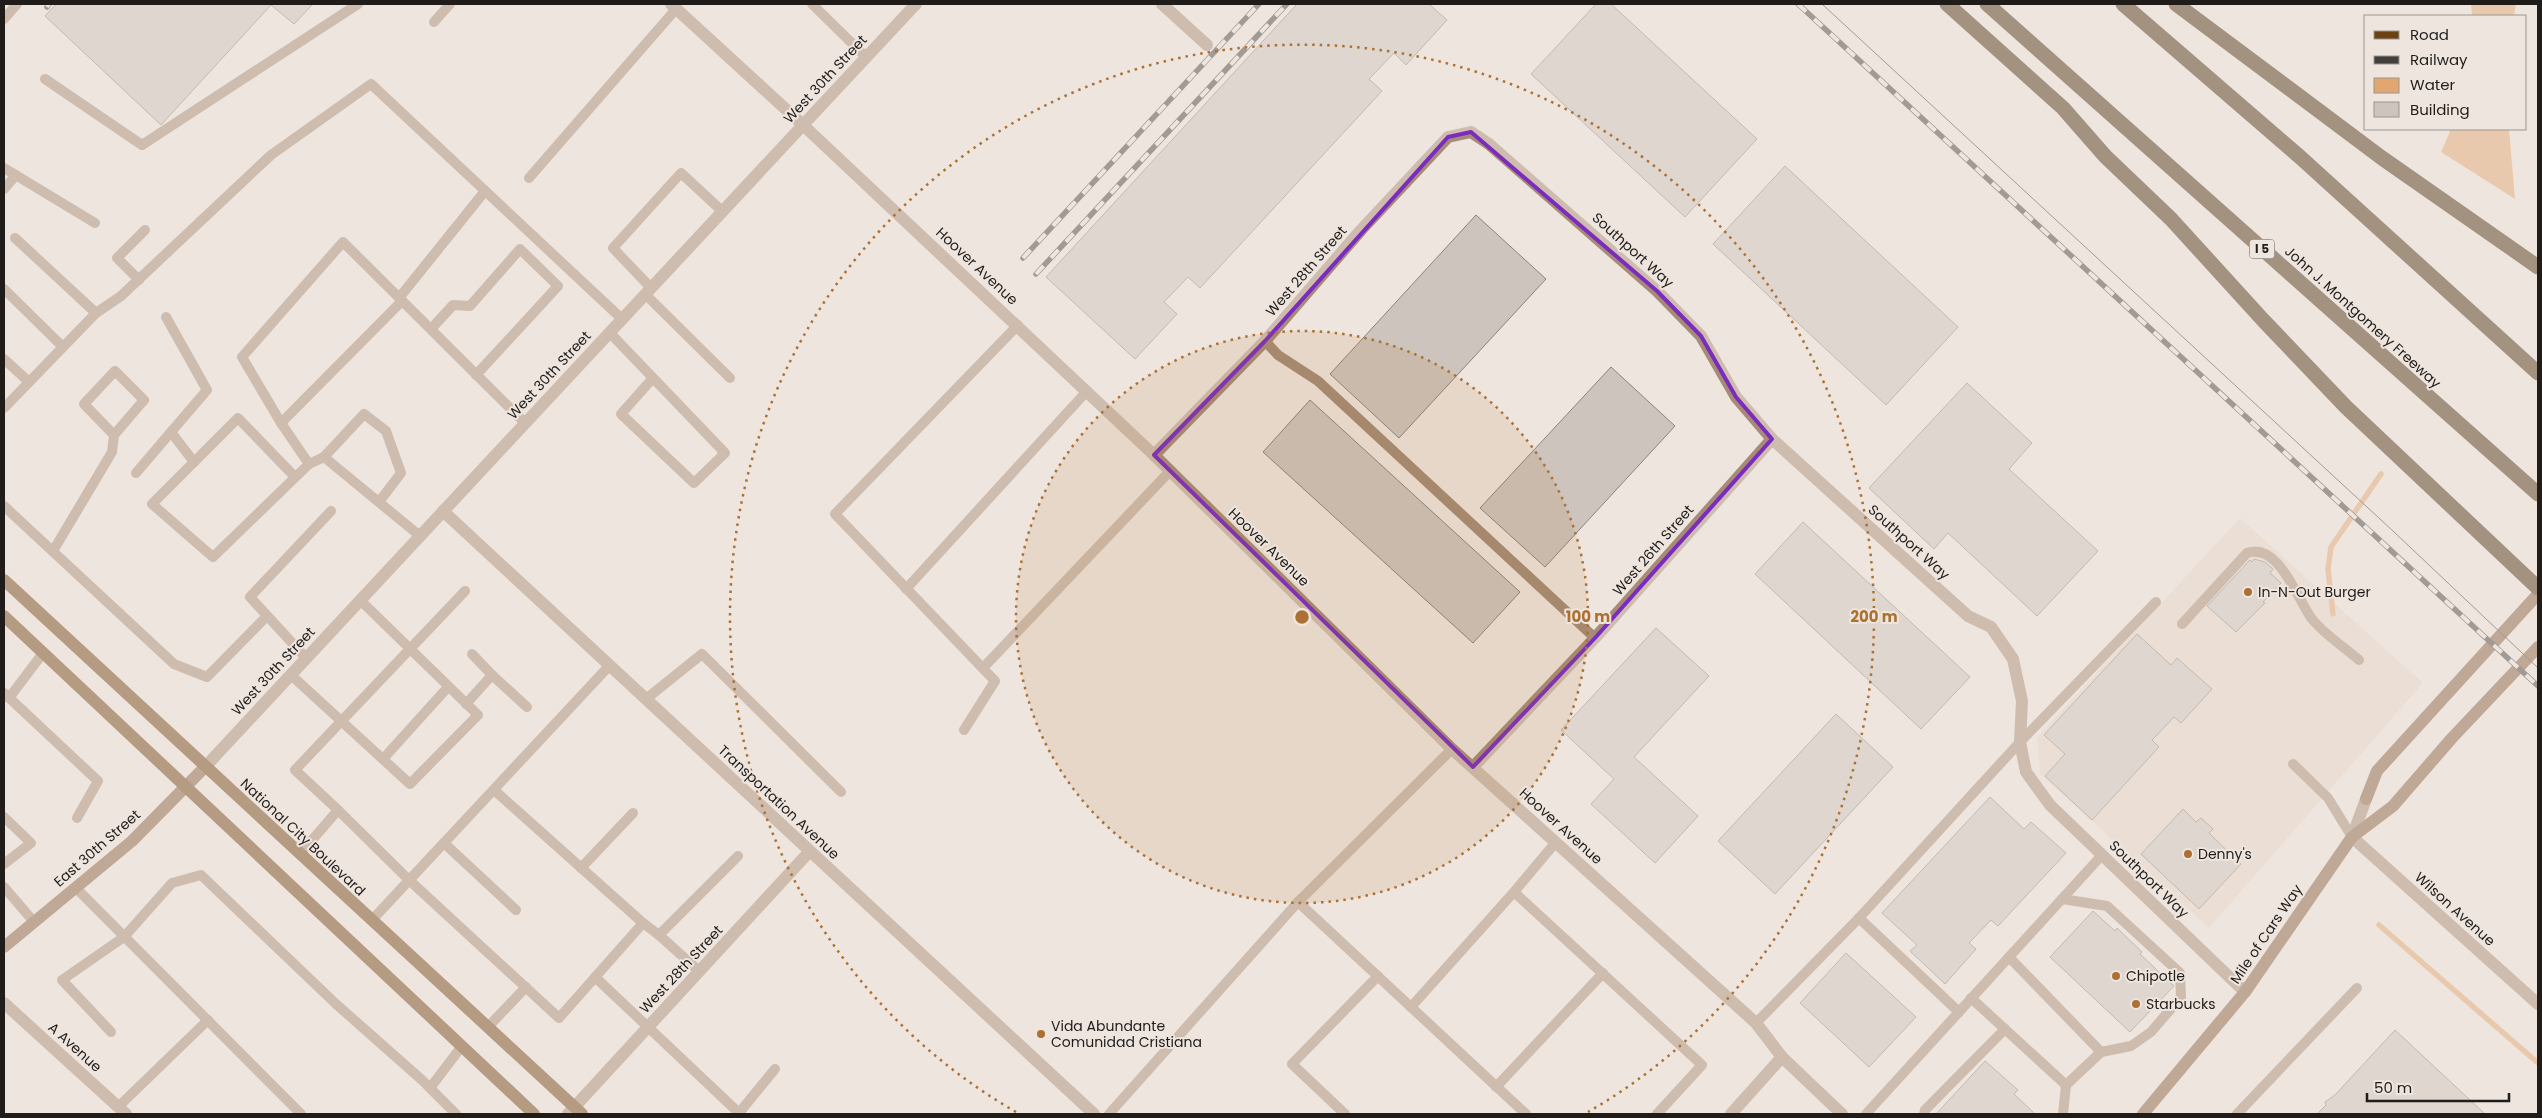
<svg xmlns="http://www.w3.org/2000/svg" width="2542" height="1118" viewBox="0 0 2542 1118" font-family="Poppins,sans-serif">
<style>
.built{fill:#e7d8cb}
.water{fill:#e2a771}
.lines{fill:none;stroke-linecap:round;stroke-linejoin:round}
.stream{stroke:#e2a771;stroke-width:5.5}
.building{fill:#cdc4bd;stroke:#8b837d}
.service{stroke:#a68c76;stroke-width:10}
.minor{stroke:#a68c76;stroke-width:12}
.tertiary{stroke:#a68c76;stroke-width:12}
.secondary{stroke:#85613f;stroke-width:12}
.primary{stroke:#6d4213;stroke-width:12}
.motorway{stroke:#4b2e11;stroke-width:15}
.tram{stroke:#433f3c;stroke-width:1}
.rail-casing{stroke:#433f3c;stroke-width:5.5}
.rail{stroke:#eee5de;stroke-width:4;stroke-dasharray:11;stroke-linecap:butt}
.marked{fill:none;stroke:#7b2cbf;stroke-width:4;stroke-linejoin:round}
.ring{fill:none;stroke:#ac7033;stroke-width:2.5;stroke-dasharray:2.5 5}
.poi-dot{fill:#ac7033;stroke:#eee5de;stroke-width:2}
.labels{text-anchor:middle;stroke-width:4;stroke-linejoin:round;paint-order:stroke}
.shield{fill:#eee5de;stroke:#5d5855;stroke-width:1}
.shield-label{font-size:12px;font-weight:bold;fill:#1f1c1a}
.street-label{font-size:14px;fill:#1f1c1a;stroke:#eee5de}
.poi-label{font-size:14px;fill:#1f1c1a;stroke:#eee5de;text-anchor:start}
.centre{fill:#ac7033;stroke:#eee5de;stroke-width:2.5}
.ring-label{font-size:15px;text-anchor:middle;font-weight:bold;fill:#ac7033;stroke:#eee5de;stroke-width:4;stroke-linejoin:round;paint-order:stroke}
</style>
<rect width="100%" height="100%" fill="#eee5de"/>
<path class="built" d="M 2240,518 L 2423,683 L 2209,928 L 2040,774 L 2037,737 Z"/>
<g class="water">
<path d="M 2471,4 L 2516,4 L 2514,16 L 2472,16 Z"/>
<path d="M 2451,129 L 2509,129 L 2515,199 L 2441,152 Z"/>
</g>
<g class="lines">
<g class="stream">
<path d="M 2333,614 L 2328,569 L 2331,547 L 2381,474"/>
<path d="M 2379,925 L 2538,1063"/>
</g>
</g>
<g class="building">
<path d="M 56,4 L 313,4 L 294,24 L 271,5 L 161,125 L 45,16 Z"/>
<path d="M 1297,4 L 1429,4 L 1447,20 L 1406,65 L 1394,53 L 1369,79 L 1382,91 L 1200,288 L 1188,277 L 1164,302 L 1177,314 L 1135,359 L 1046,277 Z"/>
<path d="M 1596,4 L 1611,4 L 1757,139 L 1685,217 L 1531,74 Z"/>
<path d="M 1785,166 L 1958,327 L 1886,405 L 1713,244 Z"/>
<path d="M 1476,215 L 1546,279 L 1399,438 L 1330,374 Z"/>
<path d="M 1611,367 L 1675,426 L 1545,567 L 1480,508 Z"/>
<path d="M 1967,383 L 2032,443 L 2009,469 L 2098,551 L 2037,616 L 1948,533 L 1934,549 L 1869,488 Z"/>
<path d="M 1310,400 L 1520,592 L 1473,643 L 1263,452 Z"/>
<path d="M 1803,522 L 1970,677 L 1921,729 L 1755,574 Z"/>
<path d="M 2254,559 L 2265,562 L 2273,569 L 2270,573 L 2281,583 L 2263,602 L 2265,603 L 2236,632 L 2207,606 L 2250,560 L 2252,562 Z"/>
<path d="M 1656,628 L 1709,676 L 1634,757 L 1698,816 L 1655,863 L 1591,804 L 1614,779 L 1561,730 Z"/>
<path d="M 2137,634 L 2171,665 L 2177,658 L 2212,689 L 2181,723 L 2174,717 L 2152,740 L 2159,747 L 2092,820 L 2045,776 L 2065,754 L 2044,735 Z"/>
<path d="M 1836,714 L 1893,767 L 1775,894 L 1718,841 Z"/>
<path d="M 1990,797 L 2024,829 L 2031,822 L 2066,853 L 1998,926 L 1991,920 L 1969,943 L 1976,949 L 1945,984 L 1910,951 L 1917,945 L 1882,913 Z"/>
<path d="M 2183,809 L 2196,822 L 2201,818 L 2213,829 L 2209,833 L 2241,864 L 2199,909 L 2141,854 Z"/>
<path d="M 2093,911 L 2115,931 L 2117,928 L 2142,952 L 2140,954 L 2174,986 L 2130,1032 L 2050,957 Z"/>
<path d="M 1846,953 L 1916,1017 L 1869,1067 L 1800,1003 Z"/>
<path d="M 2395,1030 L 2485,1114 L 2317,1114 L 2326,1105 L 2325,1102 L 2335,1095 Z"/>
<path d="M 1985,1061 L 2018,1090 L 2014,1094 L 2035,1114 L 1936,1114 Z"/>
</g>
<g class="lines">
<g class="service">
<path d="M 812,4 L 866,57"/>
<path d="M 4,19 L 17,4"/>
<path d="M 434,22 L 450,4"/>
<path d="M 45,79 L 142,145 L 358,4"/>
<path d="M 4,168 L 95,223"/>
<path d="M 529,178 L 676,9"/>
<path d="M 4,189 L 16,175"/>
<path d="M 15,238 L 96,313"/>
<path d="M 139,280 L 117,258 L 145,230"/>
<path d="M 651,288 L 613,248 L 681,173 L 722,211"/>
<path d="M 4,289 L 63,347"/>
<path d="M 645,294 L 730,378"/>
<path d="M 399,298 L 485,191"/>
<path d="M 402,301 L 281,423 L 242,357 L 343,242 L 525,423"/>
<path d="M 166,317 L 207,390 L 171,432"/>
<path d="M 431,329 L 453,305 L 470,306 L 520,249 L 558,286 L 476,375"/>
<path d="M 610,333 L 725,453 L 694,483 L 621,414 L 653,378"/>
<path d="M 1265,341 L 1278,355 L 1318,381 L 1595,638"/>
<path d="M 4,359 L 29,382"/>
<path d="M 4,408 L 96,313 L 121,296 L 271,155 L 371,84 L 622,319"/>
<path d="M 281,423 L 309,464 L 324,457"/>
<path d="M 136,473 L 171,432 L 194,462"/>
<path d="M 295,477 L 238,418 L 152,504 L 213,557 L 309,464"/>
<path d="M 379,502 L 401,473 L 386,431 L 364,414 L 324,457 L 420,536"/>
<path d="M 4,506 L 174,664 L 207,677 L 267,616"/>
<path d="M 53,551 L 112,452 L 114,435 L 144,400 L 115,371 L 84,404 L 114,435"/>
<path d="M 906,589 L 1087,391"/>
<path d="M 2182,624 L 2247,553 C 2279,542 2297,599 2312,619 C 2324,634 2344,647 2359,660"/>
<path d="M 472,654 L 492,675"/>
<path d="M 306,658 L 250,597 L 331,511"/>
<path d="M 983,668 L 1170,471"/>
<path d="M 291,675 L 410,784 L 478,715 L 360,600"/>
<path d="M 4,693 L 98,781 L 77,818"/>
<path d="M 9,698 L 43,653"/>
<path d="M 646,699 L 702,654 L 841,792"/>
<path d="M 466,704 L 492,675 L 527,707"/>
<path d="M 964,730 L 995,681 L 835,514 L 1018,325"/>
<path d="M 383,759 L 448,687"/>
<path d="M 2293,764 L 2328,798 L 2352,837"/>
<path d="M 494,790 L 643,923"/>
<path d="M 338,810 L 295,770 L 465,591"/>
<path d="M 4,817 L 31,843 L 4,864"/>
<path d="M 1556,842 L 1514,892 L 1702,1065 L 1657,1114"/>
<path d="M 444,843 L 516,910"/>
<path d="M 300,854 L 338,810 L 409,880 L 559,1018 L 643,923 L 659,935"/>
<path d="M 581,868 L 633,813"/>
<path d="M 4,887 L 34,922"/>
<path d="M 76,888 L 301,1114"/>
<path d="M 2062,899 L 2107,906 L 2180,973 L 2181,997 L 2151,1032 L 2131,1046 L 2101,1052"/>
<path d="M 1298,902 L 1526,1114"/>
<path d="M 1859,918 L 2020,742 L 2156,602"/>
<path d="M 372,920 L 610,665"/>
<path d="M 699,971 L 659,935 L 738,856"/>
<path d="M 595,977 L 739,1113 L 775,1069"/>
<path d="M 1971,998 L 2066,1085 L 2101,1052 L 2009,957"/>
<path d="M 1411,1007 L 1514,892"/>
<path d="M 1756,1023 L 1859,918 L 1959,1012"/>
<path d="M 488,1027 L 526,987"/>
<path d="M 111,1032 L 62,980 L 124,937 L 172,883 L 201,875 L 336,1004 L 422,1080 L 456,1114"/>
<path d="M 1496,1087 L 1603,973"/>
<path d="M 430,1088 L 462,1046"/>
<path d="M 118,1107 L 208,1020"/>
<path d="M 1109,1114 L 1298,902 L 1452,749"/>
<path d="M 1345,1114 L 1292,1064 L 1378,976"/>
<path d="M 1866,1114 L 2102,855"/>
<path d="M 1924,1114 L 1925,1110 L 2005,1029"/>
<path d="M 2063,1114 L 2066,1085"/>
<path d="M 2237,1114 L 2357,988"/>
</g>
<g class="minor">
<path d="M 671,4 L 803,125 L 916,4"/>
<path d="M 1162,4 L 1207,45"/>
<path d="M 1154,455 L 1265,341 L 1361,230 L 1448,137 L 1471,132 L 1489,144 L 1657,291 L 1701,336 L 1736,397 L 1772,439 L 1968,616 L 1991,627 L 2013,659 L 2022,701 L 2020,742 L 2026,772 L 2050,805 L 2245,992"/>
<path d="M 443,511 L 1094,1114"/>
<path d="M 1473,767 L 1595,638 L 1772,439"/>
<path d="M 4,1003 L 126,1114"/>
<path d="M 568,1114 L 809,852"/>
<path d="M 1731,1114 L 1782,1057"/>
</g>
<g class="tertiary">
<path d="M 205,767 L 803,125 L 1154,455 L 1452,749 L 1756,1023 L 1782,1057 L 1842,1114"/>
<path d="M 2366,799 L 2352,837 L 2538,1004"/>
</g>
<g class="secondary">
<path d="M 2366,799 L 2377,771 L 2538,594"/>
<path d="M 4,947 L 132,841 L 205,767"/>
<path d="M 2143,1114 L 2245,992 L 2352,837 L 2393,806 L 2452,738 L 2538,647"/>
</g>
<g class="primary">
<path d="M 4,580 L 582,1114"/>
<path d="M 4,616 L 534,1114"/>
</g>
<g class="motorway">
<path d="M 1947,4 L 2063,108 L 2105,156 L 2171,219 L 2263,320 L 2346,407 L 2538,588"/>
<path d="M 1987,4 L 2538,494"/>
<path d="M 2123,4 L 2300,157 L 2538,373"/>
<path d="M 2176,4 L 2382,158 L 2538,267"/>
</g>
<path class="tram" d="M 1822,4 L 2393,531 L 2538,668"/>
<g class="rail-casing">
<g id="rail">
<path d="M 1798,4 L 2538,686"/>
<path d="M 47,7 L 49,4"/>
<path d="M 1023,258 L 1259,4"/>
<path d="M 1036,274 L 1287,4"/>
</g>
</g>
<use href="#rail" class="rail"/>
</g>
<path d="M0 0H2542V1118H0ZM 1471,132 L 1657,291 L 1701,336 L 1736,397 L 1772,439 L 1595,638 L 1473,767 L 1154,455 L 1265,341 L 1448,137 Z" fill="#eee5de" fill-opacity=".55" fill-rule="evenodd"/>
<path class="marked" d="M 1471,132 L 1657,291 L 1701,336 L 1736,397 L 1772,439 L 1595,638 L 1473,767 L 1154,455 L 1265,341 L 1448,137 Z"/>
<circle cx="1302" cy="617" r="286" fill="#ac7033" fill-opacity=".12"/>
<g class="ring">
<circle cx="1302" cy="617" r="286"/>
<path d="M1016 1112A572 572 0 1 1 1588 1112"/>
</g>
<g class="poi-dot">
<circle cx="2248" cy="592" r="5"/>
<circle cx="2188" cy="854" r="5"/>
<circle cx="2116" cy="976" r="5"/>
<circle cx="2136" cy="1004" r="5"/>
<circle cx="1041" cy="1034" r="5"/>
</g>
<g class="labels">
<rect class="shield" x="2249.5" y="239.5" width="25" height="19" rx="4"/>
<g class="shield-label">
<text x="2262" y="253">I 5</text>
</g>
<g class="street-label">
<text transform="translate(825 79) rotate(-47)" y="5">West 30th Street</text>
<text transform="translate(1633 250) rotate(42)" y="5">Southport Way</text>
<text transform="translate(977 266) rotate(43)" y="5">Hoover Avenue</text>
<text transform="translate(1306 271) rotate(-49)" y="5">West 28th Street</text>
<text transform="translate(2363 317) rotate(42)" y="5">John J. Montgomery Freeway</text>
<text transform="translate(549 375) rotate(-47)" y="5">West 30th Street</text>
<text transform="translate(1909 542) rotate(42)" y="5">Southport Way</text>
<text transform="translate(1269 547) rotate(44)" y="5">Hoover Avenue</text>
<text transform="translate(1653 550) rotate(-49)" y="5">West 26th Street</text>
<text transform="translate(273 671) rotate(-47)" y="5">West 30th Street</text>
<text transform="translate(779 802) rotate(43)" y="5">Transportation Avenue</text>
<text transform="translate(1561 826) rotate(42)" y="5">Hoover Avenue</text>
<text transform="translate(303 837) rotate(43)" y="5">National City Boulevard</text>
<text transform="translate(97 848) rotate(-41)" y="5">East 30th Street</text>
<text transform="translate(2149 879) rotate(44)" y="5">Southport Way</text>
<text transform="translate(2455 909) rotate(42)" y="5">Wilson Avenue</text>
<text transform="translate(2266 934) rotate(-56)" y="5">Mile of Cars Way</text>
<text transform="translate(681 969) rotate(-47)" y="5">West 28th Street</text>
<text transform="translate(75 1047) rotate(42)" y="5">A Avenue</text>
</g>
<g class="poi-label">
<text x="2258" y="597">In-N-Out Burger</text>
<text x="2198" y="859">Denny's</text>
<text x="2126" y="981">Chipotle</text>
<text x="2146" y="1009">Starbucks</text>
<text x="1051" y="1031">Vida Abundante<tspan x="1051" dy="16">Comunidad Cristiana</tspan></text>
</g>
</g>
<circle cx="1302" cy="617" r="8" class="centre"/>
<g class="ring-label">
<text x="1588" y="622">100 m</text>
<text x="1874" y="622">200 m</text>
</g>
<rect width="2542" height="1118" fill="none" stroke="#1f1c1a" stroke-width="10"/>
<rect x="2364" y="15" width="162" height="115" fill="#eee5de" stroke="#9b9590"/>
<rect x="2374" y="31" width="25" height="8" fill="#6d4213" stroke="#9b9590"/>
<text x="2410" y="40" font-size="15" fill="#1f1c1a">Road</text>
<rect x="2374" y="56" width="25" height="8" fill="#433f3c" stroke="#9b9590"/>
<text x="2410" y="65" font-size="15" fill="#1f1c1a">Railway</text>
<rect x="2374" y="78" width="25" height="15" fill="#e2a771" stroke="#9b9590"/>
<text x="2410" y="90" font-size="15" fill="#1f1c1a">Water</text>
<rect x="2374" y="102" width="25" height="15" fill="#cdc4bd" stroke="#9b9590"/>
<text x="2410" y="115" font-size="15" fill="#1f1c1a">Building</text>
<path d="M2367 1093v8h142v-8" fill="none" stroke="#1f1c1a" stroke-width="2.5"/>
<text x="2374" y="1093" font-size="15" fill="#1f1c1a" stroke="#eee5de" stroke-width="4" paint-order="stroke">50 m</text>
</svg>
